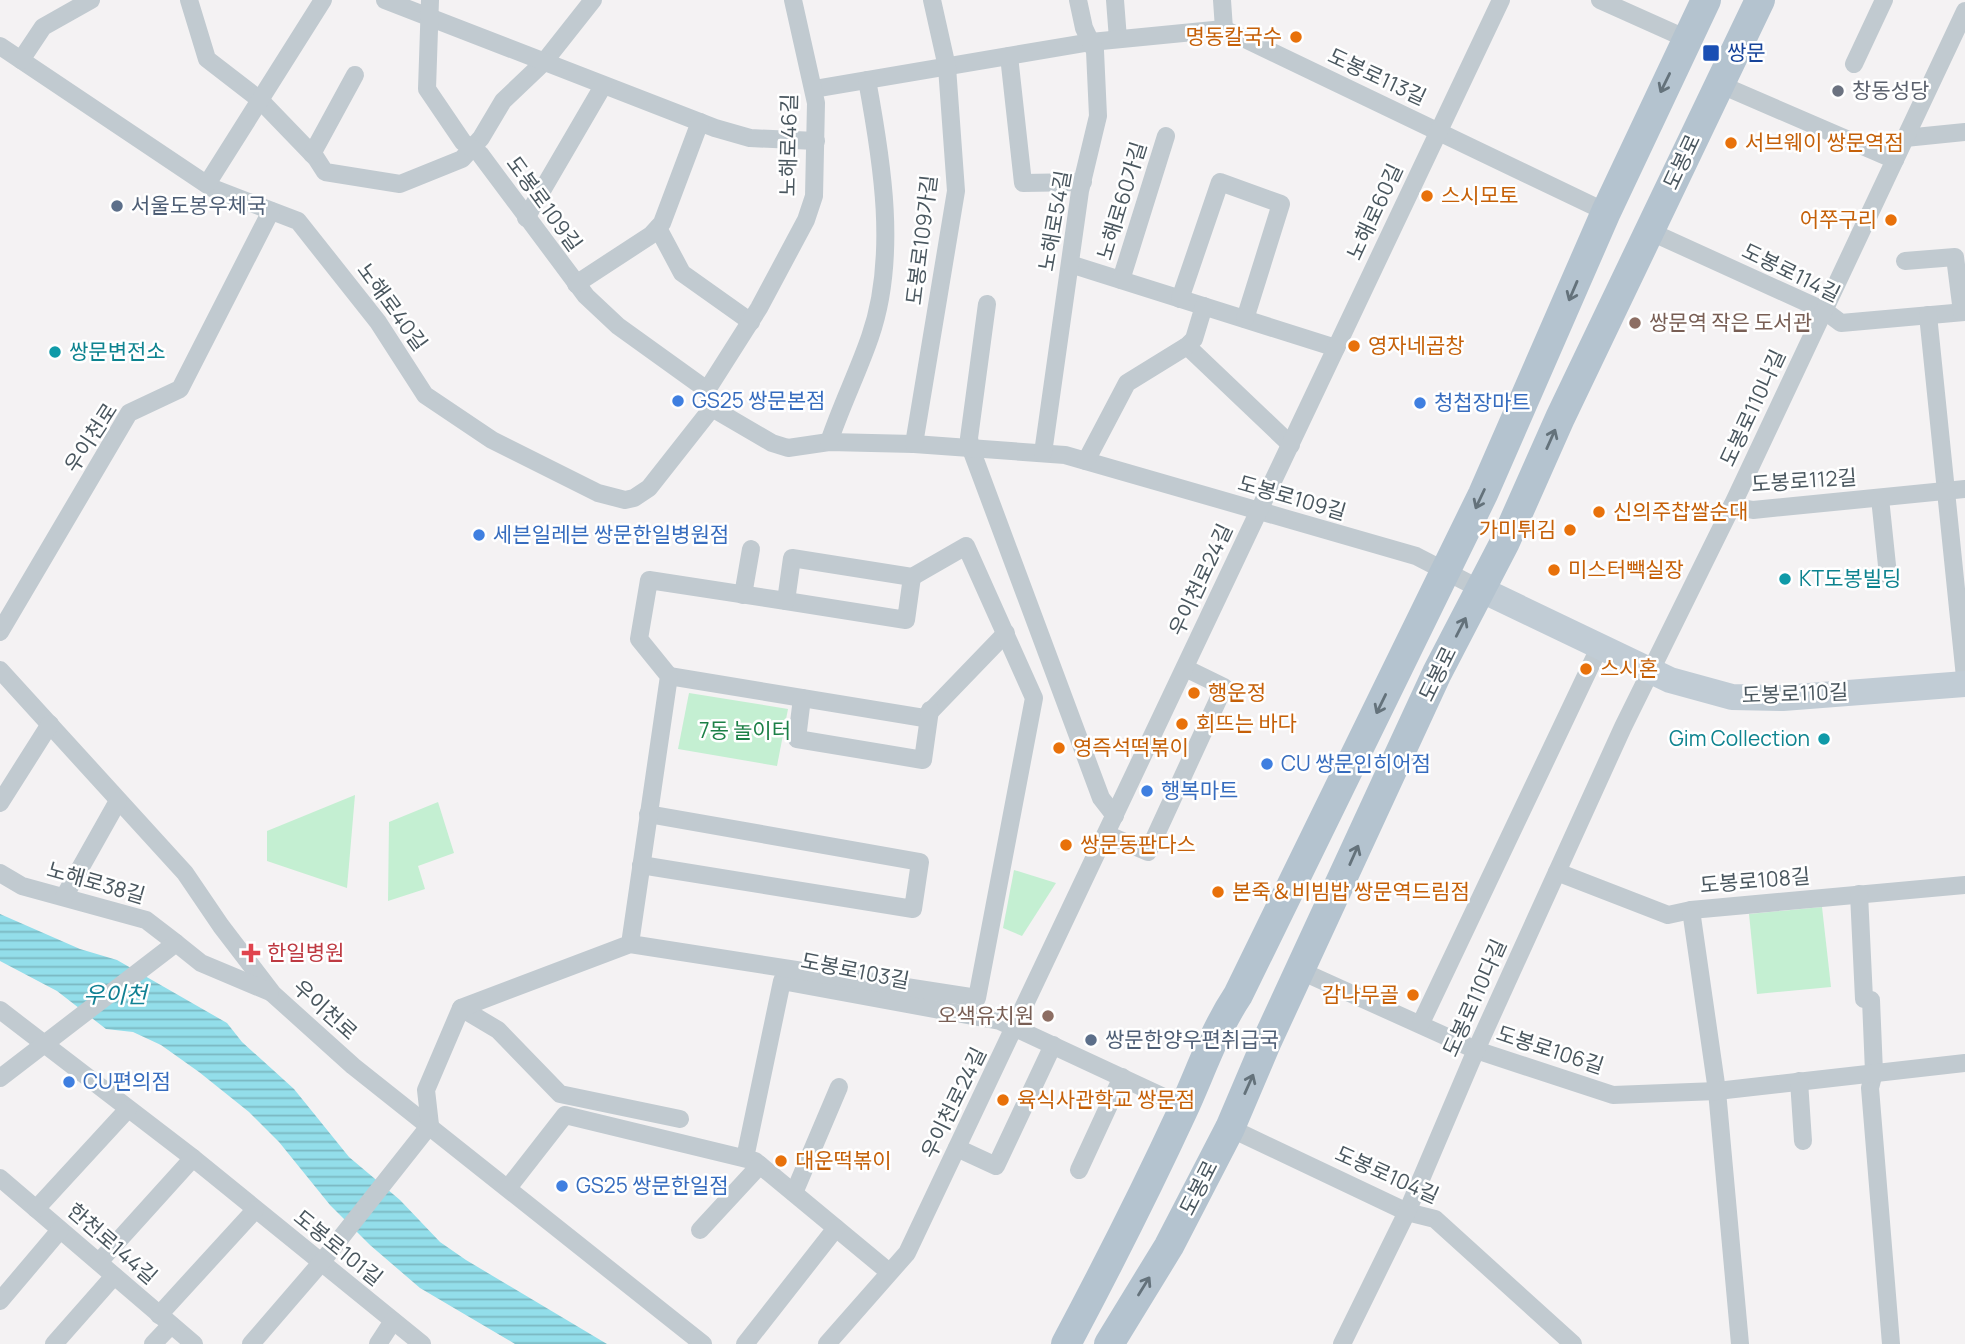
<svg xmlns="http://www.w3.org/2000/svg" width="1965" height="1344" viewBox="0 0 1965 1344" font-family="Manrope,'Noto Sans KR',sans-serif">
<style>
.park{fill:#c4efd2}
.water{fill:url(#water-rules)}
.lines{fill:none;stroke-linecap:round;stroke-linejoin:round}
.street{stroke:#c1cad0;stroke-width:18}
.secondary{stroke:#c1ccd5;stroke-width:26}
.primary{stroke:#b4c3cf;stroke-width:30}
.oneway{stroke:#64727b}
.food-dot{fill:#e8710a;stroke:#fff;stroke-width:2.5}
.transit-dot{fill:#1a4fb4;stroke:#fff;stroke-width:2.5}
.worship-dot{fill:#6b7280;stroke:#fff;stroke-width:2.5}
.service-dot{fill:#5c6f8a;stroke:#fff;stroke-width:2.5}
.education-dot{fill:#8d6e63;stroke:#fff;stroke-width:2.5}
.culture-dot{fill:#0f9aa8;stroke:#fff;stroke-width:2.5}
.shop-dot{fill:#3f7fe0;stroke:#fff;stroke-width:2.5}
.health-dot{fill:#e0444e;stroke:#fff;stroke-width:2.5}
.labels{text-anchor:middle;stroke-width:5;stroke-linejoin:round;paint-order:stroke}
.food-label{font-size:21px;fill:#c56008;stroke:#fff;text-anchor:start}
.transit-label{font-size:21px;fill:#164399;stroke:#fff;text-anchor:start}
.street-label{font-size:21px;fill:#4a575f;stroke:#fff}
.worship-label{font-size:21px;fill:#5b616d;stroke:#fff;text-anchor:start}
.service-label{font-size:21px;fill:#4e5e75;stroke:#fff;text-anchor:start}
.education-label{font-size:21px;fill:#785e54;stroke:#fff;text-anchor:start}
.culture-label{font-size:21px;fill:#0d838f;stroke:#fff;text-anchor:start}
.shop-label{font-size:21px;fill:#366cbe;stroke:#fff;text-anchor:start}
.park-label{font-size:21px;fill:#1c8047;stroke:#fff}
.health-label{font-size:21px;fill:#be3a42;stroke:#fff;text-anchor:start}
.water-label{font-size:23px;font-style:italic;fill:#128194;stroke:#fff}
</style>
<defs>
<pattern id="water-rules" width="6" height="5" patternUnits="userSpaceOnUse" patternTransform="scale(1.75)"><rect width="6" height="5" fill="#93deea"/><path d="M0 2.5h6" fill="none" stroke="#7ab7c1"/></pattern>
</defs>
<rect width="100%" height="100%" fill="#f4f2f3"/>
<g class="park">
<path d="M 689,693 L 788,709 L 777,766 L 678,749 Z"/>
<path d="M 355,795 L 347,888 L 267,861 L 267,831 Z"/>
<path d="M 438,802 L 454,853 L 418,866 L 425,889 L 388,901 L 389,822 Z"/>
<path d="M 1014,870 L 1056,883 L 1022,936 L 1003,928 Z"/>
<path d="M 1822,907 L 1831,987 L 1757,994 L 1749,914 Z"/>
</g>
<path class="water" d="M 0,914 L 80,949 L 117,960 L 227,1023 L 242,1042 L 294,1089 L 349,1157 L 400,1200 L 440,1242 L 466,1260 L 607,1344 L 515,1344 L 420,1288 L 370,1245 L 330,1205 L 279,1142 L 249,1112 L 199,1072 L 161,1045 L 133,1032 L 106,1029 L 57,991 L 0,961 Z"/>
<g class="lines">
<g class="street">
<path d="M 189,0 L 207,59 L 260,100 L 316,158 L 325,172 L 400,184 L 462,159 L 481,138 L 503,101 L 544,62 L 593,0"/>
<path d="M 385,0 L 715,128 L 750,138 L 816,141"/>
<path d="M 430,0 L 427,89 L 463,142 L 480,154 L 586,296 L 618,326 L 707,390"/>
<path d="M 1115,0 L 1118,39"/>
<path d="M 1222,0 L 1224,29"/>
<path d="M 1600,0 L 1687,39"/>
<path d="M 0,46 L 212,188 L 298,221 L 378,322 L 425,395 L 492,440 L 598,493 L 625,500 L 634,498 L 649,488 L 712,408"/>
<path d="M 1009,56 L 1023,183 L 1083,182"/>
<path d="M 21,60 L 43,27 L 91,0"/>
<path d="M 1854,64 L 1884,0"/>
<path d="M 1719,84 L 1895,160"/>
<path d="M 814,89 L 1091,42 L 1224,29 L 1606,212"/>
<path d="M 1905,138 L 1965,132"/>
<path d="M 312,154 L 355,75"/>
<path d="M 207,184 L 323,0"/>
<path d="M 526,218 L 603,86"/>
<path d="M 658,228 L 682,273 L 751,322"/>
<path d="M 1649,231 L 1825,311 L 1841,323 L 1965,312"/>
<path d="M 1905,261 L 1955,257 L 1962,312"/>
<path d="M 1070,264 L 1336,348"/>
<path d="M 1121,280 L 1166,136"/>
<path d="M 576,284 L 651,235 L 662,223 L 700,122"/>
<path d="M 1180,299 L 1220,182 L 1281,204 L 1245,319"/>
<path d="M 987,304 L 969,438 L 971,449 L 1101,798 L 1115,816"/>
<path d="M 1928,315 L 1965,677"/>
<path d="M 1187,346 L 1291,445"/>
<path d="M 710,401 L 707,390 L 759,308 L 806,220 L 814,196 L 816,103 L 793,0"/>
<path d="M 712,408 L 772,443 L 788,448 L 829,442 L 914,444 L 1065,455 L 1416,556 L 1480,589"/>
<path d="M 829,442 C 841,406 858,372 870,337 C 898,257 882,161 867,80"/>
<path d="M 914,444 L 956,191 L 947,67 L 932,0"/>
<path d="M 1043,453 L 1080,191 L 1098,116 L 1095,51 L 1084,28 L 1078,0"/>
<path d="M 1086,461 L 1127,383 L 1187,346 L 1194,339 L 1204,306"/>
<path d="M 1880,498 L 1888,575"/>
<path d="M 1732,506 L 1753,510 L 1965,489"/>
<path d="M 743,595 L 751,549"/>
<path d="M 786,601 L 906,620 L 912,577"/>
<path d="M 0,632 L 129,413 L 180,389 L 271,211"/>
<path d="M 0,670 L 185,873 L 221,926 L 273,994 L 353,1066 L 703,1344"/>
<path d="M 669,676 L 924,718 L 1006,633"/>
<path d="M 802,698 L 797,739 L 923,760 L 930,710"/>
<path d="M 0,803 L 50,724"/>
<path d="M 1106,834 L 1148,852 L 1224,687 L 1185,668"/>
<path d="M 641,865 L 913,909 L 920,862 L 648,814"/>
<path d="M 1557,872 L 1668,915 L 1691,910 L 1965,885"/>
<path d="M 0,873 L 22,886 L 146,920 L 176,943"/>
<path d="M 1859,894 L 1864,999 L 1871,1000 L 1874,1072 L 1870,1088 L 1891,1344"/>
<path d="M 64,897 L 118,801"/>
<path d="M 1691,910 L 1717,1091 L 1740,1344"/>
<path d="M 1301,971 L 1476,1050 L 1613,1095 L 1717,1091 L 1965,1063"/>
<path d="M 461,1008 L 498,1030 L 560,1094 L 680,1119"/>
<path d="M 0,1010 L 193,1158 L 422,1344"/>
<path d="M 1421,1023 L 1600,646"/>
<path d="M 0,1078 L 176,943 L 201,963 L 270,992"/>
<path d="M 1799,1081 L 1803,1141"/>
<path d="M 1230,1128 L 1407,1212 L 1435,1219 L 1573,1344"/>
<path d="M 957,1148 L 996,1166 L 1053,1045"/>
<path d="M 745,1158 L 782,981 L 1000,1021 L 1185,1107"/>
<path d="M 1079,1170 L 1122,1077"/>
<path d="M 0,1178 L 194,1344"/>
<path d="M 508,1188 L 565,1115 L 755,1161 L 889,1272"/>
<path d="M 794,1193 L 839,1087"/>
<path d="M 36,1209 L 128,1109"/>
<path d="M 700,1230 L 760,1165"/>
<path d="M 99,1262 L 193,1158"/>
<path d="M 0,1301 L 60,1230"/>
<path d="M 159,1315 L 255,1210"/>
<path d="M 54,1344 L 114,1276"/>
<path d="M 153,1344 L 171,1325"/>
<path d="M 251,1344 L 320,1264 L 430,1125 L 426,1090 L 461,1008 L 630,944 L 669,676 L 639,639 L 649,580 L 786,601 L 792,558 L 912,577 L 966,546 L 1034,698 L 977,998 L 630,944"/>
<path d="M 378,1344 L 393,1321"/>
<path d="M 745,1344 L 836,1228"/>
<path d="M 827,1344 L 907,1253 L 1501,0"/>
<path d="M 1342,1344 L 1407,1212 L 1476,1050 L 1623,727 L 1732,506 L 1965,11"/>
</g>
<path class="secondary" d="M 1480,589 L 1670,680 L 1732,697 L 1783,698 L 1965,684"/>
<g class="primary">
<path d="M 1066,1344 C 1107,1267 1146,1190 1183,1110 C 1201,1071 1214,1031 1238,995 L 1483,494 L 1606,212 L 1706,0"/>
<path d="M 1109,1344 L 1169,1246 L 1230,1128 L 1267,1041 L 1437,673 L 1505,542 L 1560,418 L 1760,0"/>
</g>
</g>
<defs><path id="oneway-shaft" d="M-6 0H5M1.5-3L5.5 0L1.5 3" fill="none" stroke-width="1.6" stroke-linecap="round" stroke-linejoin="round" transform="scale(1.75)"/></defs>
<g class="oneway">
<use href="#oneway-shaft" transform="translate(1665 83) rotate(116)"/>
<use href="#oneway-shaft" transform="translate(1573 291) rotate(113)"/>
<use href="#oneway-shaft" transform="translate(1551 439) rotate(-66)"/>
<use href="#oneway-shaft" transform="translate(1480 499) rotate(115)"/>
<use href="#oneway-shaft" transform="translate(1461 627) rotate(-63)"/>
<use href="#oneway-shaft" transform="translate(1381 704) rotate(116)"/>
<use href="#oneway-shaft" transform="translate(1354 855) rotate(-66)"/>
<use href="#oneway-shaft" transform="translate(1249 1084) rotate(-66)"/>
<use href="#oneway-shaft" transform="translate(1144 1286) rotate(-58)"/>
</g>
<g class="food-dot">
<circle cx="1296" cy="37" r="7"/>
<circle cx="1731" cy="143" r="7"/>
<circle cx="1427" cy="196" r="7"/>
<circle cx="1891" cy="220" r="7"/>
<circle cx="1354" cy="346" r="7"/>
<circle cx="1599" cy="512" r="7"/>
<circle cx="1570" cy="530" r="7"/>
<circle cx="1554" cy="570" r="7"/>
<circle cx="1586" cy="669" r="7"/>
<circle cx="1194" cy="693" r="7"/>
<circle cx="1182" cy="724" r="7"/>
<circle cx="1059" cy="748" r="7"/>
<circle cx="1066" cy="845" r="7"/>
<circle cx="1218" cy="892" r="7"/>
<circle cx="1413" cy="995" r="7"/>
<circle cx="1003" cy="1100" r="7"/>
<circle cx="781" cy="1161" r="7"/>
</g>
<rect class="transit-dot" x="1702" y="44" width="18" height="18" rx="3.5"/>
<circle class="worship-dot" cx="1838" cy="91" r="7"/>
<g class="service-dot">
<circle cx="117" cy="206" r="7"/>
<circle cx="1091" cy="1040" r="7"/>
</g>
<g class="education-dot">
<circle cx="1635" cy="323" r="7"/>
<circle cx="1048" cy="1016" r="7"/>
</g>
<g class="culture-dot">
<circle cx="55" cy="352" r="7"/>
<circle cx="1785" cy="579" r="7"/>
<circle cx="1824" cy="739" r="7"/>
</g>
<g class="shop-dot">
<circle cx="678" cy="401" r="7"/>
<circle cx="1420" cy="403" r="7"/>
<circle cx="479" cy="535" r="7"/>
<circle cx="1267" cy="764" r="7"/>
<circle cx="1147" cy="791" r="7"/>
<circle cx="69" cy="1082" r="7"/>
<circle cx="562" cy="1186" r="7"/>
</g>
<path class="health-dot" d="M247.5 942.5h7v7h7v7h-7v7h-7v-7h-7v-7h7z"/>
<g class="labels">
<g class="food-label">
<text x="1282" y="44" text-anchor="end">명동칼국수</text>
<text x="1745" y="150">서브웨이 쌍문역점</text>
<text x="1441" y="203">스시모토</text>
<text x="1877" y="227" text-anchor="end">어쭈구리</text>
<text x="1368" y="353">영자네곱창</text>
<text x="1613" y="519">신의주찹쌀순대</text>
<text x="1556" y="537" text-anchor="end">가미튀김</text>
<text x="1568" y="577">미스터빽실장</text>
<text x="1600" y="676">스시혼</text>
<text x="1208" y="700">행운정</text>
<text x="1196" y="731">회뜨는 바다</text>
<text x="1073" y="755">영즉석떡볶이</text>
<text x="1080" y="852">쌍문동판다스</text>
<text x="1232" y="899">본죽＆비빔밥 쌍문역드림점</text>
<text x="1399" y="1002" text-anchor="end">감나무골</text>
<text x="1017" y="1107">육식사관학교 쌍문점</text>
<text x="795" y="1168">대운떡볶이</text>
</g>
<g class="transit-label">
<text x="1727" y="60">쌍문</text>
</g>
<g class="street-label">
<text transform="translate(1377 77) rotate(25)" y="7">도봉로113길</text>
<text transform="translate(789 145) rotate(-89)" y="7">노해로46길</text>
<text transform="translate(1682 162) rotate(-65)" y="7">도봉로</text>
<text transform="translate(1122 201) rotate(-73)" y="7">노해로60가길</text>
<text transform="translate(544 204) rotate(54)" y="7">도봉로109길</text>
<text transform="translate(1375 212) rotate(-65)" y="7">노해로60길</text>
<text transform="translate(1055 221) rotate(-80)" y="7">노해로54길</text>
<text transform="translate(922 240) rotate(-83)" y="7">도봉로109가길</text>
<text transform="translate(1791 273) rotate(26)" y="7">도봉로114길</text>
<text transform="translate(392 307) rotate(54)" y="7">노해로40길</text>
<text transform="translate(1753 408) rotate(-65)" y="7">도봉로110나길</text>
<text transform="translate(91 438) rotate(-57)" y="7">우이천로</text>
<text transform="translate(1804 481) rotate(-4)" y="7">도봉로112길</text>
<text transform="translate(1292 498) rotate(16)" y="7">도봉로109길</text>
<text transform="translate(1201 580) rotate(-65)" y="7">우이천로24길</text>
<text transform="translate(1438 674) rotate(-64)" y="7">도봉로</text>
<text transform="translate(1795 694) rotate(-2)" y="7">도봉로110길</text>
<text transform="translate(1755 881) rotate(-5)" y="7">도봉로108길</text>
<text transform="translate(96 883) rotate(16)" y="7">노해로38길</text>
<text transform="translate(855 971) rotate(11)" y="7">도봉로103길</text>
<text transform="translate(1475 998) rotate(-66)" y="7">도봉로110다길</text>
<text transform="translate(325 1010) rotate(42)" y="7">우이천로</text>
<text transform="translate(1550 1050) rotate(18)" y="7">도봉로106길</text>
<text transform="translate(954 1103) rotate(-64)" y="7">우이천로24길</text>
<text transform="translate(1387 1175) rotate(24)" y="7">도봉로104길</text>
<text transform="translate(1199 1188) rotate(-63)" y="7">도봉로</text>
<text transform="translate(112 1244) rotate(41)" y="7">한천로144길</text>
<text transform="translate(338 1248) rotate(39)" y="7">도봉로101길</text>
</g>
<g class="worship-label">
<text x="1852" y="98">창동성당</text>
</g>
<g class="service-label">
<text x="131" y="213">서울도봉우체국</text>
<text x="1105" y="1047">쌍문한양우편취급국</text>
</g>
<g class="education-label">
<text x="1649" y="330">쌍문역 작은 도서관</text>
<text x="1034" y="1023" text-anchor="end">오색유치원</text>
</g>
<g class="culture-label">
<text x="69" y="359">쌍문변전소</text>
<text x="1799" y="586">KT도봉빌딩</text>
<text x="1810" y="746" text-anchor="end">Gim Collection</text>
</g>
<g class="shop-label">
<text x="692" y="408">GS25 쌍문본점</text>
<text x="1434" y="410">청첩장마트</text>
<text x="493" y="542">세븐일레븐 쌍문한일병원점</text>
<text x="1281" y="771">CU 쌍문인히어점</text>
<text x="1161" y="798">행복마트</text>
<text x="83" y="1089">CU편의점</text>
<text x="576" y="1193">GS25 쌍문한일점</text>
</g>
<g class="park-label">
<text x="745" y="738">7동 놀이터</text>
</g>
<g class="health-label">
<text x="267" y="960">한일병원</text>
</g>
<g class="water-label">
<text x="115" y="1003">우이천</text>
</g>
</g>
</svg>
